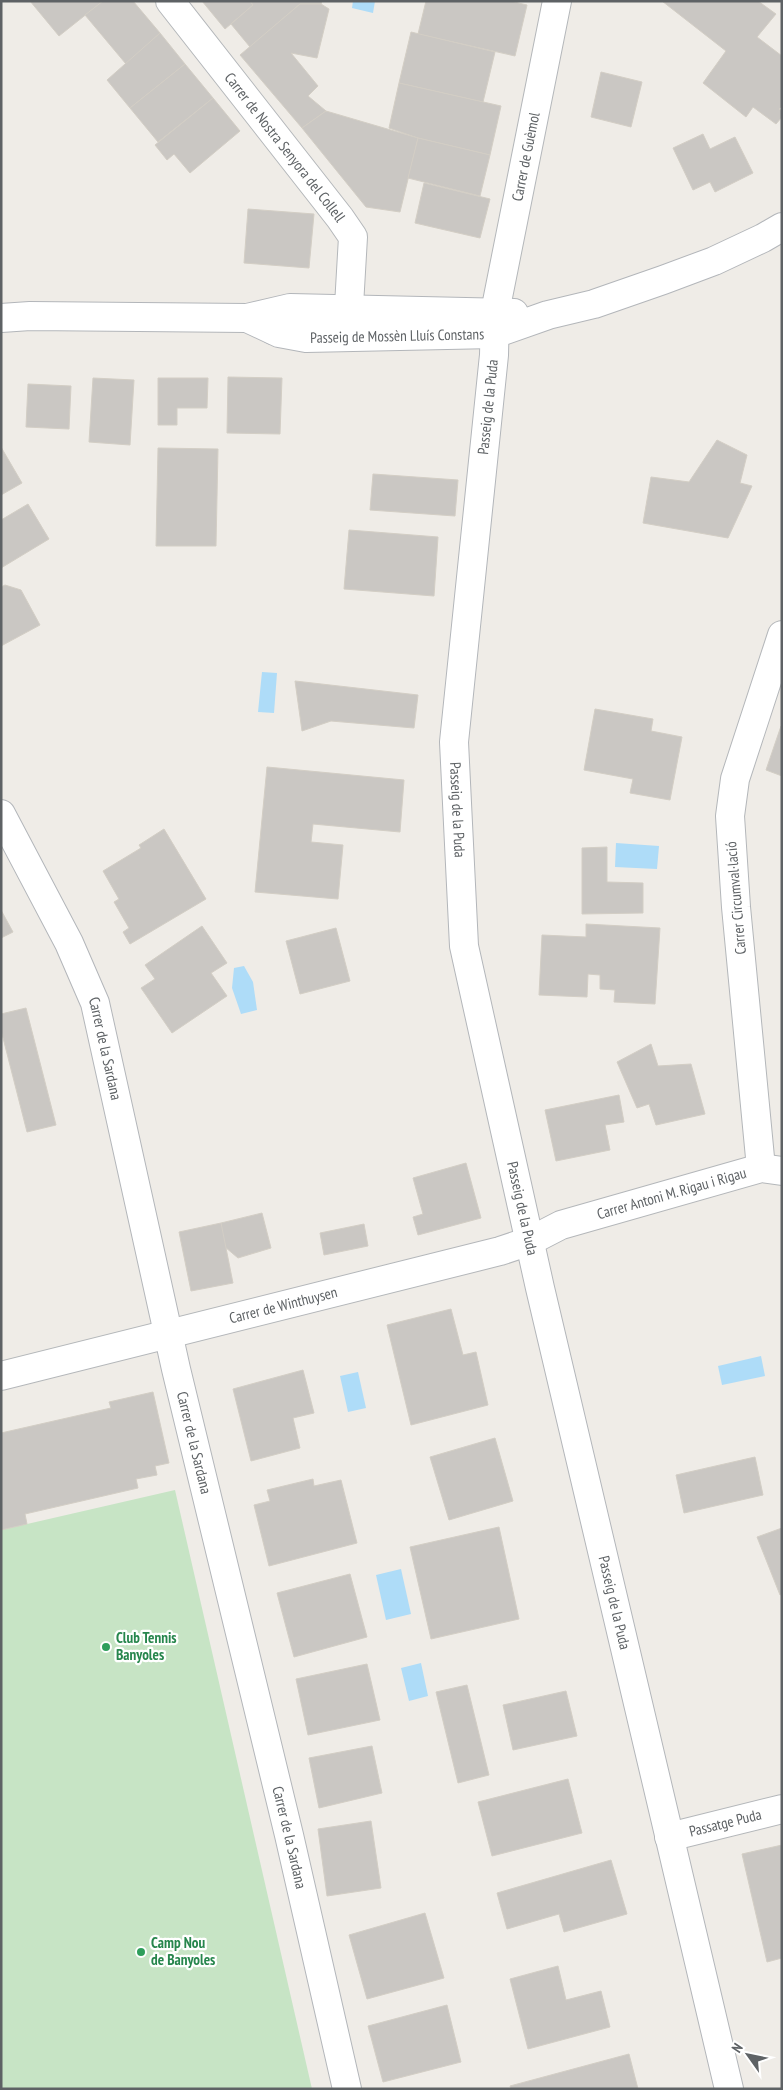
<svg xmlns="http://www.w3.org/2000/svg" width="783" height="2090" viewBox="0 0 783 2090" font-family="'PT Sans Narrow',sans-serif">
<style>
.green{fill:#c7e4c5}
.water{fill:#aedcf8}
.building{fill:#cac7c3;stroke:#d3cec5}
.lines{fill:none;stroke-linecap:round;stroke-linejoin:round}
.minor-casing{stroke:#b4b7ba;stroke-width:30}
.tertiary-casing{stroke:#b4b7ba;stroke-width:30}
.secondary-casing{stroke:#b3b6ba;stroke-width:30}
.minor{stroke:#fff;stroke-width:28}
.tertiary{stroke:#fff;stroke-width:28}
.secondary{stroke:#fff;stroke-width:28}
.leisure-dot{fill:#2e9e5b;stroke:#fff;stroke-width:2}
.labels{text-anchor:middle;stroke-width:4.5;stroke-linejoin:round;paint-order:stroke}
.street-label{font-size:15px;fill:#5e6265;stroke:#fff}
.leisure-label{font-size:15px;font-weight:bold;fill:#27864d;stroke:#fff;text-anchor:start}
</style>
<rect width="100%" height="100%" fill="#efece7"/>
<path class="green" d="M 175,1490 L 312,2089 L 1,2089 L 1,1530 Z"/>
<g class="water">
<path d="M 353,1 L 375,1 L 373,13 L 352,8 Z"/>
<path d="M 262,672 L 277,673 L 274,713 L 258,712 Z"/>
<path d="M 616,843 L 659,846 L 657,869 L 615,867 Z"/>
<path d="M 244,966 L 253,982 L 257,1010 L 241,1014 L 232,988 L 234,968 Z"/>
<path d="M 761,1356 L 765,1376 L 722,1385 L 718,1366 Z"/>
<path d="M 358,1372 L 366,1408 L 348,1412 L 340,1376 Z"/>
<path d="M 401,1569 L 411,1614 L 386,1620 L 376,1575 Z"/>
<path d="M 421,1663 L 428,1696 L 409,1701 L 401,1668 Z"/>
</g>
<g class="building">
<path d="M 30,1 L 103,1 L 59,36 Z"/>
<path d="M 103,1 L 133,1 L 160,33 L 126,64 L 85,15 Z"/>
<path d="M 202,1 L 250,1 L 253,5 L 225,29 Z"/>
<path d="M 250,1 L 322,1 L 321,4 L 300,4 L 250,47 L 231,24 L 253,5 Z"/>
<path d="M 426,1 L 510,1 L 527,5 L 515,56 L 418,34 Z"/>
<path d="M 662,1 L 758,1 L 776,14 L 757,37 L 782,56 L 782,106 L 779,109 L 782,111 L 782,117 L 776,124 L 753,107 L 746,117 L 703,83 L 726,51 Z"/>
<path d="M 300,4 L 321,4 L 329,9 L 317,58 L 291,53 L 318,86 L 308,96 L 326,111 L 302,128 L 240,55 Z"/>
<path d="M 411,32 L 495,52 L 483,102 L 399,83 Z"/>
<path d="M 160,33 L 185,64 L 130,108 L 107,80 Z"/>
<path d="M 185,64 L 213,98 L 158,142 L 130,108 Z"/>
<path d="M 601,72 L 642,82 L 631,127 L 591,117 Z"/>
<path d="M 399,83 L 501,106 L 490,155 L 418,138 L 389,128 Z"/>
<path d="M 213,98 L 240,131 L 190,173 L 174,154 L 167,160 L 155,145 Z"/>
<path d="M 326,111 L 418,138 L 400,212 L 366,207 L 302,128 Z"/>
<path d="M 703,134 L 710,149 L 735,137 L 753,173 L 715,192 L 710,182 L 693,190 L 673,148 Z"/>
<path d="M 418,138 L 490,155 L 480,196 L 408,178 Z"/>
<path d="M 424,183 L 490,199 L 480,238 L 415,223 Z"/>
<path d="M 248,209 L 314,214 L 309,268 L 244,263 Z"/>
<path d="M 228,377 L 282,378 L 280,434 L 227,433 Z"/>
<path d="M 93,378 L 134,380 L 130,445 L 89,442 Z"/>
<path d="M 158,378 L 208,378 L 207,408 L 177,408 L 177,425 L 158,425 Z"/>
<path d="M 28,384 L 71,386 L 69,429 L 26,427 Z"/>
<path d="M 717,440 L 747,455 L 740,483 L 752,486 L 728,538 L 643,523 L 651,477 L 689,482 Z"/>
<path d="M 1,447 L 22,483 L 1,495 Z"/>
<path d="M 158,448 L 218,449 L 216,546 L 156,546 Z"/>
<path d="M 373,474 L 458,480 L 455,516 L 370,510 Z"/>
<path d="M 28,504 L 49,539 L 1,568 L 1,520 Z"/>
<path d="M 349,530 L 438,537 L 434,596 L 344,589 Z"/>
<path d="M 5,585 L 21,590 L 40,625 L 1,646 L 1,587 Z"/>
<path d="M 295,681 L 418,695 L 414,728 L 331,721 L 302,731 Z"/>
<path d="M 595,709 L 653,719 L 651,731 L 682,737 L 670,800 L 630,793 L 633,779 L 584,770 Z"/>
<path d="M 781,726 L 782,726 L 782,776 L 766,770 Z"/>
<path d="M 267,767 L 404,780 L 400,832 L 313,824 L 311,842 L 343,845 L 338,899 L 255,892 Z"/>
<path d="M 164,829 L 206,899 L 130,944 L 123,932 L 129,928 L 114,902 L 119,899 L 103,871 L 141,848 L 139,845 Z"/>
<path d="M 607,847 L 607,882 L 643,883 L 643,913 L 582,914 L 582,848 Z"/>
<path d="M 1,910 L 13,932 L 1,938 Z"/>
<path d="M 586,924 L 660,928 L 655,1004 L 614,1002 L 615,990 L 600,989 L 600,975 L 588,974 L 587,997 L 539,995 L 542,935 L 586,937 Z"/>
<path d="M 202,926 L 227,963 L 211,973 L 227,996 L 172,1033 L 141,988 L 155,979 L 145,965 Z"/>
<path d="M 336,928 L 350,981 L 300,994 L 286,941 Z"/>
<path d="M 26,1008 L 56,1125 L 27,1132 L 1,1030 L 1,1014 Z"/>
<path d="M 651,1044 L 658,1066 L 691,1064 L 705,1114 L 656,1125 L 649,1104 L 637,1108 L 617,1062 Z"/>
<path d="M 619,1095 L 624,1122 L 605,1125 L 610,1150 L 556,1161 L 545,1110 Z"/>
<path d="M 466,1163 L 481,1218 L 418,1235 L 413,1217 L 423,1214 L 413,1178 Z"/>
<path d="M 262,1213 L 271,1248 L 238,1258 L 225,1247 L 221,1223 Z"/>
<path d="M 221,1223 L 233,1283 L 191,1291 L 179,1232 Z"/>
<path d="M 364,1224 L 368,1246 L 324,1255 L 320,1233 Z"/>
<path d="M 451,1309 L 463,1355 L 476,1352 L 488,1405 L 411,1425 L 387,1325 Z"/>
<path d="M 303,1370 L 314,1413 L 293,1418 L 300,1448 L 251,1461 L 233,1389 Z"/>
<path d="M 153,1392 L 169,1463 L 155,1466 L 157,1475 L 136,1479 L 138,1488 L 25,1514 L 27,1524 L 1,1530 L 1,1433 L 111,1408 L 109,1402 Z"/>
<path d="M 495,1438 L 513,1501 L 449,1520 L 430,1457 Z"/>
<path d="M 755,1457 L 763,1495 L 684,1513 L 676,1475 Z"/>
<path d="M 313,1479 L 314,1486 L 341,1480 L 357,1543 L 269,1566 L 254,1505 L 270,1501 L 267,1490 Z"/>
<path d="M 499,1527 L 519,1619 L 431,1639 L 410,1547 Z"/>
<path d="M 782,1528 L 782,1594 L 780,1595 L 757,1537 Z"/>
<path d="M 350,1574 L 367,1637 L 294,1657 L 277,1593 Z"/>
<path d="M 367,1664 L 380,1720 L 308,1735 L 296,1679 Z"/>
<path d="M 467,1685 L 489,1775 L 458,1783 L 436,1692 Z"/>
<path d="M 566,1691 L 577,1736 L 513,1750 L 503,1705 Z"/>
<path d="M 372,1746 L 382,1793 L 319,1808 L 309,1758 Z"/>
<path d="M 568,1779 L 582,1833 L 492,1856 L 478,1802 Z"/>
<path d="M 371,1821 L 381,1888 L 327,1896 L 318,1829 Z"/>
<path d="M 782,1845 L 782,1958 L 767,1962 L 742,1854 Z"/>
<path d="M 611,1860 L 627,1914 L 564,1932 L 559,1914 L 507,1929 L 497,1893 Z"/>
<path d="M 425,1913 L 444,1978 L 367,1999 L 349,1935 Z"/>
<path d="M 558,1966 L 566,2000 L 601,1991 L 610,2027 L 528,2049 L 510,1979 Z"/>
<path d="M 447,2005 L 461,2062 L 383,2082 L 368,2026 Z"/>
<path d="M 629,2054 L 638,2089 L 511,2089 L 510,2086 Z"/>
</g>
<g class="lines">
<g class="minor-casing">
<g id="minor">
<path id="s1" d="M 170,1 L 340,218 L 353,237 L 348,323"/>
<path d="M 761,1168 L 736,907 L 730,816 L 735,779 L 782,635"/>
<path id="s2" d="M 1,1376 L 500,1251 L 530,1241 L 561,1225 L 761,1168 L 782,1171"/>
<path id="s3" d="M 669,1837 L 782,1809"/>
</g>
</g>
<g class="tertiary-casing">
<g id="tertiary">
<path id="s4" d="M 473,321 L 495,312 L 557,1"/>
<path d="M 273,330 L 310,323 L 383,323"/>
</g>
</g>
<g class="secondary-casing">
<g id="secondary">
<path id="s5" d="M 495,312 L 494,355 L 454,742 L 464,946 L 540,1288 L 729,2089"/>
<path d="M 1,318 L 30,316 L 247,318 L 290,308 L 514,313"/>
<path id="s6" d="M 247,318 L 279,333 L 306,338 L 494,334 L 548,315 L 594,304 L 663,280 L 714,261 L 763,238 L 782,227"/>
<path id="s7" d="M 1,814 L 69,943 L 95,1003 L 176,1369 L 289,1835 L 347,2089"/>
</g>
</g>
<use href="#minor" class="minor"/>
<use href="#tertiary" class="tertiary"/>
<use href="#secondary" class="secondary"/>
</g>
<g class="leisure-dot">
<circle cx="106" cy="1647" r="5"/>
<circle cx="141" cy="1952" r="5"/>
</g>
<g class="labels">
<g class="street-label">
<text dy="5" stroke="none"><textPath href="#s1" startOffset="186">Carrer de Nostra Senyora del Collell</textPath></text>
<text dy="5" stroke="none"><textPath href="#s4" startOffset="182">Carrer de Guèmol</textPath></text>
<text dy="5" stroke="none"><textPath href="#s6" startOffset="154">Passeig de Mossèn Lluís Constans</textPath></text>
<text transform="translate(488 407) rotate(-84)" y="5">Passeig de la Puda</text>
<text dy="5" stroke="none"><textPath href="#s5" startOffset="500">Passeig de la Puda</textPath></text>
<text transform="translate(736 898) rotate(-95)" y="5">Carrer Circumval·lació</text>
<text dy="5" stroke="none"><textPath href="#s7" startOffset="258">Carrer de la Sardana</textPath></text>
<text dy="5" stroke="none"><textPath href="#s2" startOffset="696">Carrer Antoni M. Rigau i Rigau</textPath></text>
<text dy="5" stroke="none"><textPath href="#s5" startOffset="905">Passeig de la Puda</textPath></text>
<text dy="5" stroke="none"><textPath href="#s2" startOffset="291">Carrer de Winthuysen</textPath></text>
<text dy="5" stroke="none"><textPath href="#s7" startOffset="662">Carrer de la Sardana</textPath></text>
<text dy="5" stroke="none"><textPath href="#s5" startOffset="1310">Passeig de la Puda</textPath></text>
<text dy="5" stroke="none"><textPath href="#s3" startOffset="58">Passatge Puda</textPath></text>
<text dy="5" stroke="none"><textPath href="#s7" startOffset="1068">Carrer de la Sardana</textPath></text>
</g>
<g class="leisure-label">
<text x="116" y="1643">Club Tennis<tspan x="116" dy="17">Banyoles</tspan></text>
<text x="151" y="1948">Camp Nou<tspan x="151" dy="17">de Banyoles</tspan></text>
</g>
</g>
<rect width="783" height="2090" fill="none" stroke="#5e6265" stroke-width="5"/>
<g transform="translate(748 2055) rotate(303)" stroke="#ffffff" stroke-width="4" paint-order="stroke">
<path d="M0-4L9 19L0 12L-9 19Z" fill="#5e6265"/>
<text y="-8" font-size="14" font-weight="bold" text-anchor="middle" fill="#5e6265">N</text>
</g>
</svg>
